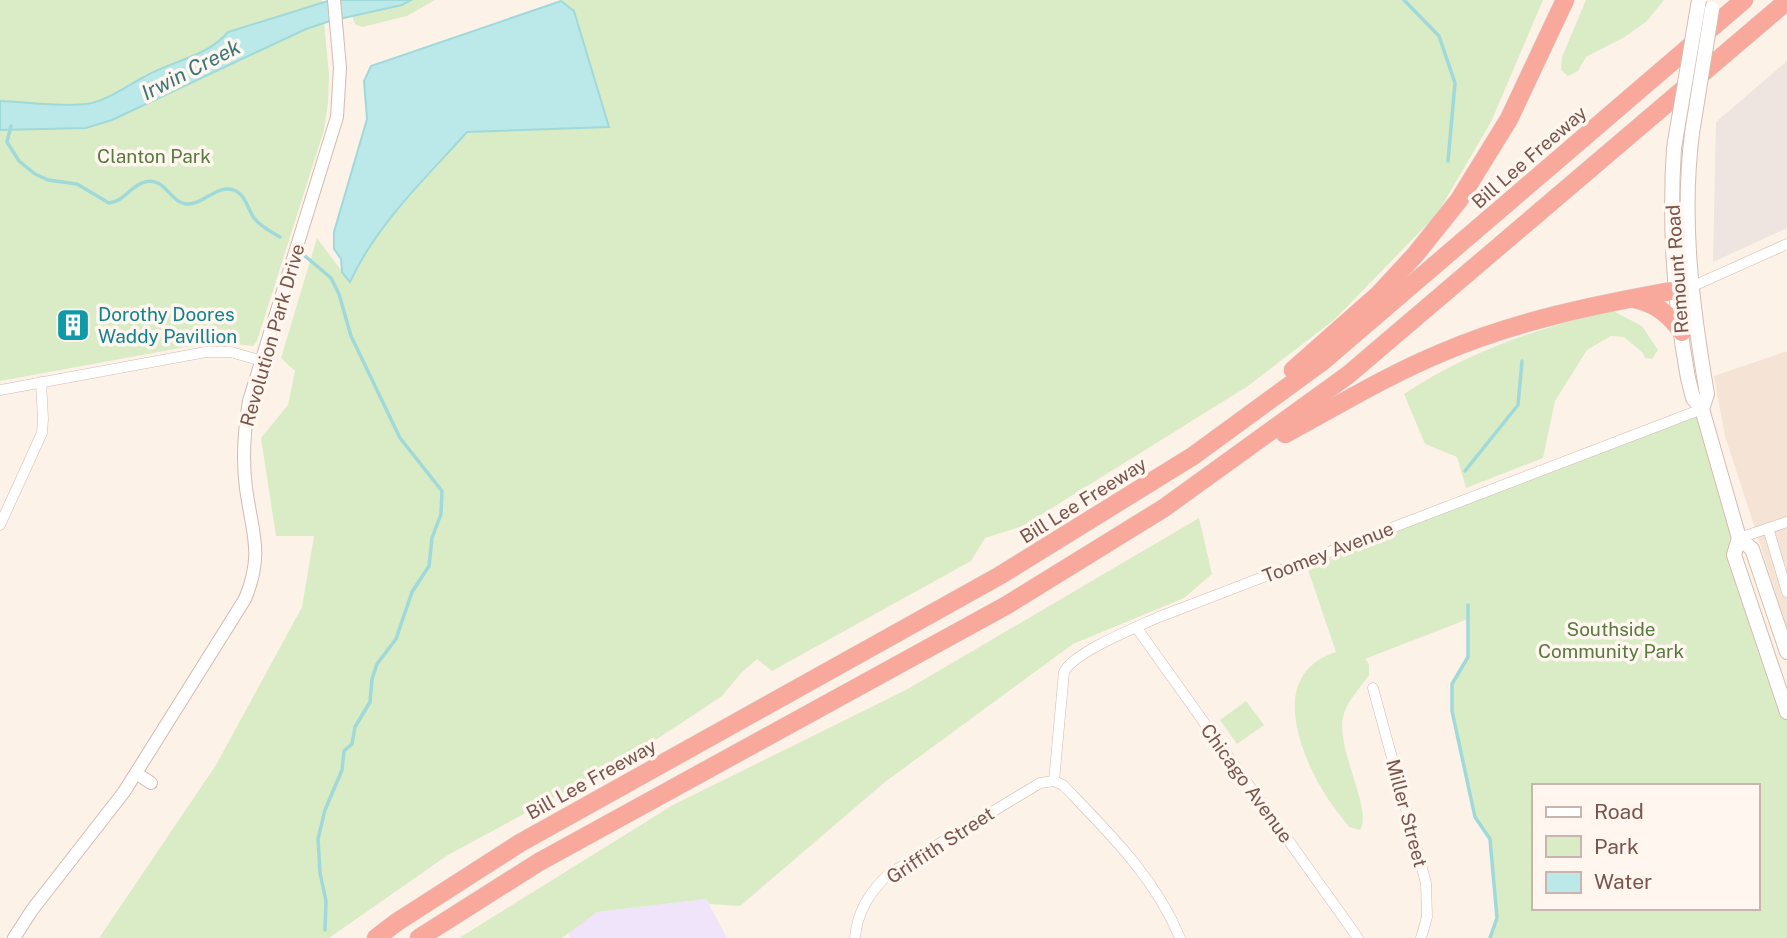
<svg xmlns="http://www.w3.org/2000/svg" width="1787" height="938" viewBox="0 0 1787 938" font-family="'Public Sans',sans-serif">
<style>
.residential{fill:#f5e3d5}
.industrial{fill:#eee5e1}
.education{fill:#efe4fa}
.green{fill:#daecc5;fill-rule:evenodd}
.water{fill:#bbe8e8;stroke:#a0d9da;stroke-width:2}
.lines{fill:none;stroke-linecap:round;stroke-linejoin:round}
.stream{stroke:#a0d9da;stroke-width:3.5}
.minor-casing{stroke:#d3baaf;stroke-width:11}
.tertiary-casing{stroke:#d3baaf;stroke-width:14}
.secondary-casing{stroke:#d8bbaf;stroke-width:16}
.motorway-casing{stroke:#d9cfcc;stroke-width:19}
.minor{stroke:#fff;stroke-width:10}
.tertiary{stroke:#fff;stroke-width:12}
.secondary{stroke:#fff;stroke-width:14}
.motorway{stroke:#f9a89c;stroke-width:18}
.secondary-bridge-casing{stroke:#d8bbaf;stroke-width:16;stroke-linecap:butt}
.secondary-bridge{stroke:#fff;stroke-width:14}
.labels{text-anchor:middle;stroke-width:7;stroke-linejoin:round;paint-order:stroke}
.park-label{font-size:19px;fill:#58793f;stroke:#fff6ef}
.street-label{font-size:19px;fill:#79544a;stroke:#fff6ef}
.culture-label{font-size:19px;fill:#0d838f;stroke:#fff6ef;text-anchor:start}
.water-label{font-size:21px;font-style:italic;fill:#3a7577;stroke:#fff6ef}
</style>
<rect width="100%" height="100%" fill="#fdf2e8"/>
<path class="residential" d="M 1787,351 L 1787,627 L 1725,436 L 1714,376 Z"/>
<path class="industrial" d="M 1787,61 L 1787,228 L 1713,262 L 1716,122 Z"/>
<path class="education" d="M 706,899 L 727,938 L 570,938 L 568,932 L 597,912 Z"/>
<g class="green">
<path d="M 0,0 L 322,0 L 329,75 L 328,103 L 324,130 L 257,341 L 253,346 L 227,343 L 186,347 L 0,381 Z"/>
<path d="M 352,0 L 435,0 L 407,16 L 363,27 L 356,25 L 353,20 Z"/>
<path d="M 561,0 L 1543,0 L 1491,122 L 1437,214 L 1334,320 L 1248,386 L 1023,526 L 985,538 L 971,561 L 772,671 L 757,659 L 741,673 L 722,696 L 633,755 L 448,855 L 329,938 L 99,938 L 216,765 L 302,607 L 314,536 L 276,536 L 261,438 L 288,405 L 295,371 L 281,358 L 317,238 L 350,282 L 360,259 L 388,221 L 574,11 Z"/>
<path d="M 1586,0 L 1664,0 L 1646,22 L 1623,38 L 1586,57 L 1578,71 L 1568,76 L 1561,70 L 1562,57 Z"/>
<path d="M 1611,310 L 1642,326 L 1658,350 L 1652,359 L 1645,358 L 1643,353 L 1624,337 L 1611,336 L 1587,350 L 1555,401 L 1543,458 L 1466,488 L 1457,457 L 1425,444 L 1404,394 C 1470,350 1535,330 1611,310 Z"/>
<path d="M 1702,409 L 1734,520 L 1734,556 L 1787,712 L 1787,938 L 1490,938 L 1497,918 L 1490,839 L 1475,817 L 1452,711 L 1452,684 L 1468,657 L 1468,619 L 1365,659 L 1369,664 L 1369,675 C 1360,688 1347,701 1343,717 C 1336,749 1373,810 1360,830 L 1349,827 C 1340,815 1330,803 1323,791 C 1297,747 1270,673 1336,652 L 1305,561 ZM 1533,786 L 1757,786 L 1757,908 L 1533,908 Z"/>
<path d="M 1199,518 L 1212,574 L 1184,598 L 1073,644 L 885,782 L 740,906 L 709,904 L 706,899 L 597,912 L 562,938 L 459,938 L 673,805 L 906,690 Z"/>
<path d="M 1246,701 L 1264,725 L 1237,744 L 1220,720 Z"/>
</g>
<g class="water">
<path d="M 331,0 L 411,0 L 402,5 L 330,21 L 306,29 L 112,120 L 86,128 L 0,130 L 0,101 C 26,102 61,107 86,104 C 105,102 127,86 144,77 C 172,60 206,58 228,32 Z"/>
<path d="M 561,1 L 574,11 L 609,127 L 467,132 C 425,179 376,225 350,282 L 342,272 L 341,259 L 334,249 L 334,232 L 367,119 L 364,81 L 371,66 Z"/>
</g>
<g class="lines">
<g class="stream">
<path d="M 1404,0 L 1439,36 L 1455,83 L 1448,161"/>
<path d="M 11,126 L 7,142 L 19,161 L 35,174 L 48,180 L 77,184 L 109,203 C 124,202 131,185 145,182 C 165,177 170,202 186,204 C 203,206 218,182 236,191 C 246,196 248,210 254,218 C 260,226 271,232 280,237"/>
<path d="M 305,256 L 331,278 L 339,294 L 351,336 L 400,438 L 442,491 L 441,514 L 432,538 L 429,566 L 412,592 L 396,639 L 377,664 L 372,679 L 370,702 L 355,727 L 352,744 L 344,751 L 342,770 L 325,810 L 318,839 L 320,873 L 326,901 L 325,930"/>
<path d="M 1465,471 L 1518,405 L 1522,361"/>
<path d="M 1468,605 L 1468,657 L 1452,684 L 1452,711 L 1475,817 L 1490,839 L 1497,918 L 1490,938"/>
</g>
<g class="minor-casing">
<g id="minor">
<path d="M 1691,287 L 1787,244"/>
<path d="M 0,390 L 206,352 L 231,352 L 262,361"/>
<path d="M 0,525 L 42,433 L 43,419 L 41,382"/>
<path d="M 1768,528 L 1787,592"/>
<path d="M 1739,538 L 1787,522"/>
<path d="M 1136,627 L 1358,938"/>
<path d="M 1373,688 L 1426,883 L 1427,917 L 1421,938"/>
<path d="M 1054,781 L 1064,672 C 1074,652 1137,627 1159,617 L 1702,409"/>
<path d="M 855,938 C 857,912 870,891 889,874 L 1040,783 L 1054,781 L 1063,785 C 1108,832 1155,877 1180,938"/>
</g>
</g>
<g class="tertiary-casing">
<g id="tertiary">
<path d="M 136,773 L 151,783"/>
<path d="M 14,938 L 32,910 L 124,792 L 245,599 C 264,553 252,533 246,488 C 242,458 244,431 249,401 L 337,117 L 340,68 L 334,0"/>
</g>
</g>
<g class="secondary-casing">
<g id="secondary">
<path d="M 1692,133 C 1681,221 1692,307 1707,394 L 1702,409"/>
<path d="M 1674,148 C 1669,225 1674,302 1688,378 L 1693,398 L 1702,409 L 1739,538 L 1752,549 L 1787,652"/>
<path d="M 1739,538 L 1734,555 L 1787,712"/>
</g>
</g>
<g class="motorway-casing">
<g id="motorway">
<path d="M 1634,299 C 1655,303 1669,314 1682,332"/>
<path d="M 1293,370 L 1379,294 L 1415,255 L 1459,200 L 1509,119 L 1565,0"/>
<path d="M 1285,434 C 1337,406 1386,376 1441,353 C 1515,321 1598,304 1677,290"/>
<path d="M 376,938 L 397,922 L 520,843 L 999,576 L 1193,456 L 1323,361 L 1744,0"/>
<path d="M 419,938 L 539,862 L 1007,605 L 1164,508 L 1348,375 L 1787,1"/>
</g>
</g>
<use href="#minor" class="minor"/>
<use href="#tertiary" class="tertiary"/>
<use href="#secondary" class="secondary"/>
<use href="#motorway" class="motorway"/>
<g class="secondary-bridge-casing">
<g id="secondary-bridge">
<path d="M 1692,133 L 1712,9"/>
<path d="M 1674,148 L 1699,0"/>
</g>
</g>
<use href="#secondary-bridge" class="secondary-bridge"/>
</g>
<defs>
<g id="building-square" transform="scale(1.75)"><rect x="-9" y="-9" width="18" height="18" rx="4" fill="#0f9aa8" stroke="#fff6ef"/><path d="M-4-6H4V6H1V3H-1V6H-4ZM-2.5-4.3h1.7v1.8h-1.7ZM.8-4.3h1.7v1.8H.8ZM-2.5-1h1.7V.8h-1.7ZM.8-1h1.7V.8H.8Z" fill="#fff"/></g>
</defs>
<g fill-rule="evenodd">
<use href="#building-square" x="73" y="325"/>
</g>
<g class="labels">
<g class="park-label">
<text x="154" y="163">Clanton Park</text>
<text x="1611" y="636">Southside<tspan x="1611" dy="22">Community Park</tspan></text>
</g>
<g class="street-label">
<text transform="translate(1529 157) rotate(-41)" y="7">Bill Lee Freeway</text>
<text transform="translate(1677 269) rotate(-94)" y="7">Remount Road</text>
<text transform="translate(272 335) rotate(-74)" y="7">Revolution Park Drive</text>
<text transform="translate(1083 500) rotate(-32)" y="7">Bill Lee Freeway</text>
<text transform="translate(1328 552) rotate(-21)" y="7">Toomey Avenue</text>
<text transform="translate(591 779) rotate(-29)" y="7">Bill Lee Freeway</text>
<text transform="translate(1247 783) rotate(54)" y="7">Chicago Avenue</text>
<text transform="translate(1407 813) rotate(75)" y="7">Miller Street</text>
<text transform="translate(940 845) rotate(-33)" y="7">Griffith Street</text>
</g>
<g class="culture-label">
<text x="98" y="321">Dorothy Doores<tspan x="98" dy="22">Waddy Pavillion</tspan></text>
</g>
<g class="water-label">
<text transform="translate(191 70) rotate(-27)" y="7">Irwin Creek</text>
</g>
</g>
<rect x="1532" y="784" width="228" height="126" fill="#fff6ef" stroke="#c9b5ad" stroke-width="2"/>
<rect x="1546" y="807" width="35" height="10" fill="#ffffff" stroke="#c9b5ad" stroke-width="2"/>
<text x="1594" y="819" font-size="21" fill="#79544a">Road</text>
<rect x="1546" y="836" width="35" height="21" fill="#daecc5" stroke="#c9b5ad" stroke-width="2"/>
<text x="1594" y="854" font-size="21" fill="#79544a">Park</text>
<rect x="1546" y="872" width="35" height="21" fill="#bbe8e8" stroke="#c9b5ad" stroke-width="2"/>
<text x="1594" y="889" font-size="21" fill="#79544a">Water</text>
</svg>
